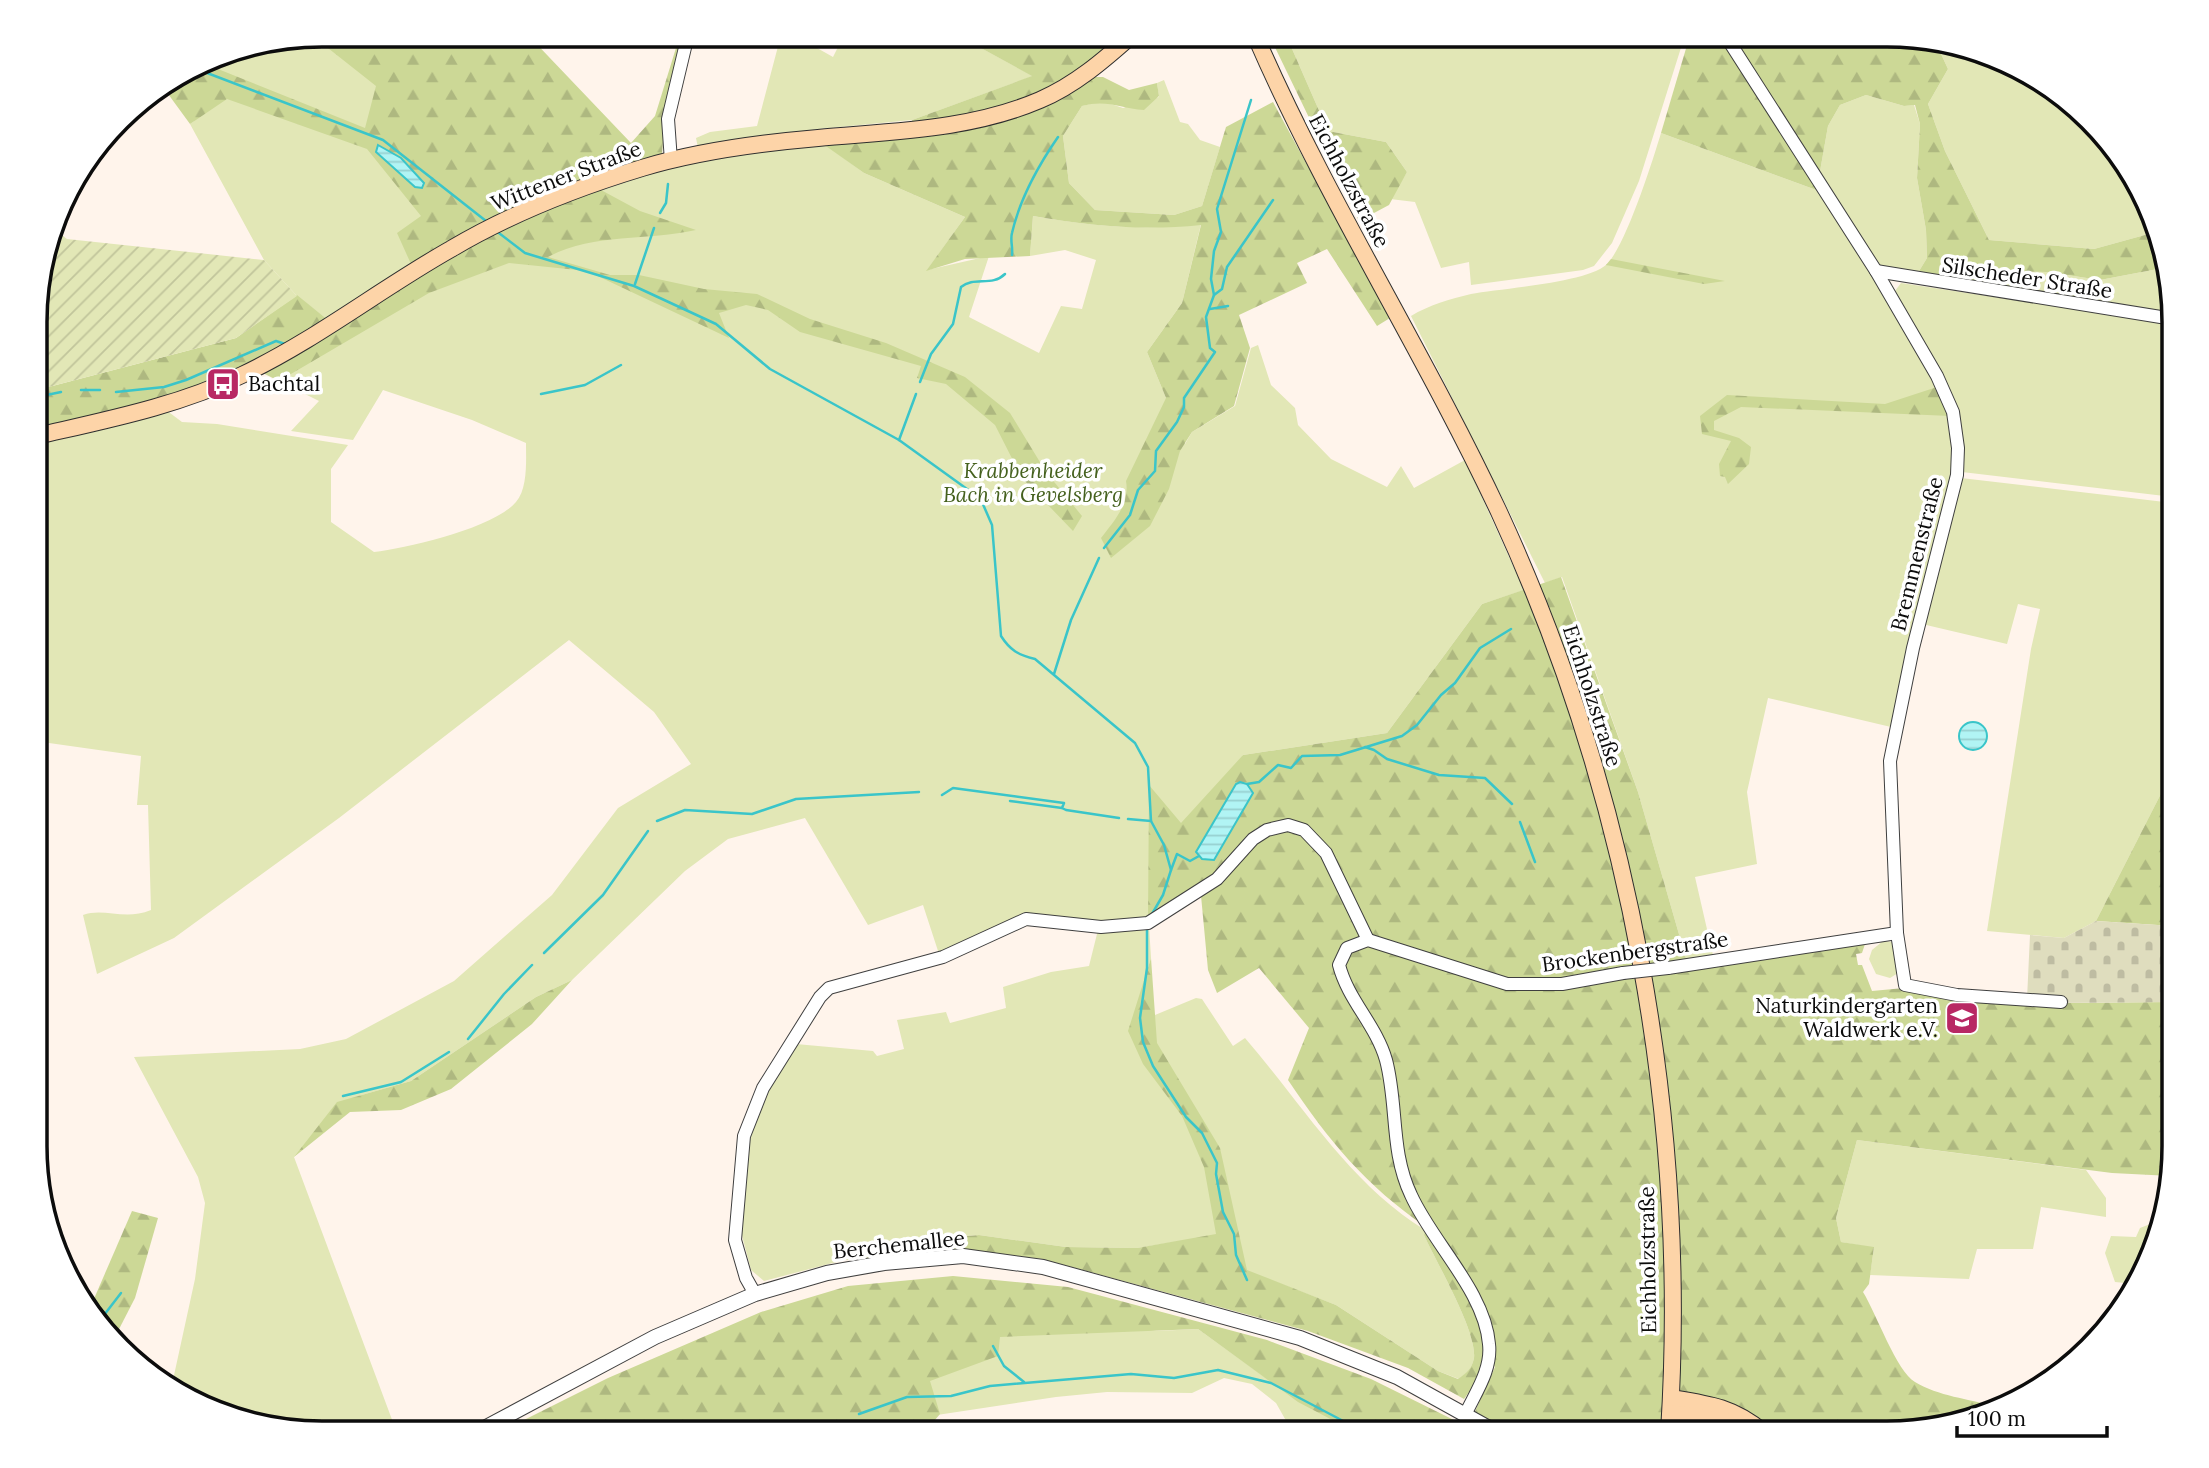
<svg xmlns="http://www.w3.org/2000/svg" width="2209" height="1468" viewBox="0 0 2209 1468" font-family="Lora,serif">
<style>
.grass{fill:#e2e7b6}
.forest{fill:url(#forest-firs)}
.cemetery{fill:url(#cemetery-stones)}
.garden{fill:url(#garden-furrows)}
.water{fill:url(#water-rules);stroke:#3ac5c9;stroke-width:2}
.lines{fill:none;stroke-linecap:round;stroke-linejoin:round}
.stream{stroke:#3ac5c9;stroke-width:2.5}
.minor-casing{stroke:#3f3f3f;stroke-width:14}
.tertiary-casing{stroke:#3f3f3f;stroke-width:16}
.secondary-casing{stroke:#2e2e2e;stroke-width:18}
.minor{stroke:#fff;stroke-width:12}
.tertiary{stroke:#fff;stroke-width:14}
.secondary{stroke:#fdd4a8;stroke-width:16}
.minor-bridge-casing{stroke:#3f3f3f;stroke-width:14;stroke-linecap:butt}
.minor-bridge{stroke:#fff;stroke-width:12}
.labels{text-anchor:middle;stroke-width:7;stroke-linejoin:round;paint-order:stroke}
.street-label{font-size:21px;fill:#0c0c0c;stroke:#fff}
.poi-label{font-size:21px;fill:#0c0c0c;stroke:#fff;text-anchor:start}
.park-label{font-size:21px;font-style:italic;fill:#45611e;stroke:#fff}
.rim{fill:none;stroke:#0c0c0c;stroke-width:3.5}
</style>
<defs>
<pattern id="forest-firs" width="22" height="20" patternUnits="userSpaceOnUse" patternTransform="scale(1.75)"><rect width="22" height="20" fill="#ccd896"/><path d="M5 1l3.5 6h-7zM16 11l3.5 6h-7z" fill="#aeb880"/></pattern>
<pattern id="cemetery-stones" width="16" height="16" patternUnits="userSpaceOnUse" patternTransform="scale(1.75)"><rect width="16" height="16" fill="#dfddbe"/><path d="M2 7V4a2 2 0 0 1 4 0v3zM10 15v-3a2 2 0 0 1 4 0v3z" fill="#bebca2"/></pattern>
<pattern id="garden-furrows" width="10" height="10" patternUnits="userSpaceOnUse" patternTransform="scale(1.75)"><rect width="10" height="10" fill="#e2e7b6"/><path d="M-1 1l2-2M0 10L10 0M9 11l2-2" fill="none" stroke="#c1c59b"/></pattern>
<pattern id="water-rules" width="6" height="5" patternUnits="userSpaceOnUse" patternTransform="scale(1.75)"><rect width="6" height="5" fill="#b1f4f4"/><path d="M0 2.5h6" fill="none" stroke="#97d0d0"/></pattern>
</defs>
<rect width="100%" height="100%" fill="#fff4eb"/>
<g class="grass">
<path d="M 322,35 L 505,35 L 422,216 L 411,264 L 328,320 L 297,296 L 264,260 L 190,124 L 194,121 L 171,83 L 213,57 Z"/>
<path d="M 781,35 L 794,35 L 833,57 L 844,35 L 957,35 L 1033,76 L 912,120 L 819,129 L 698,148 L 696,138 L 710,132 L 757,126 Z"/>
<path d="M 1286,35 L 1685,35 L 1639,181 L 1612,243 L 1594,266 L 1583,270 L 1471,285 L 1469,262 L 1441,268 L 1415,202 L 1390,199 L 1407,172 L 1386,142 L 1328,131 Z"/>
<path d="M 1936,43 L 1979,50 L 2047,84 L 2136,179 L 2152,233 L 2094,249 L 1989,240 L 1945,151 L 1928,104 L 1948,69 Z"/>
<path d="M 1164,80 L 1180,122 L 1188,124 L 1200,140 L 1220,147 L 1202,206 L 1174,215 L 1095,210 L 1069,183 L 1063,136 L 1082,106 L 1102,101 L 1123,108 L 1159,97 L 1157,83 Z"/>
<path d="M 1866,95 L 1904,106 L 1914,105 L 1920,124 L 1917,178 L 1926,230 L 1927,258 L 1916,276 L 1878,265 L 1819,177 L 1828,126 L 1840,105 Z"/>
<path d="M 1661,133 L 1819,191 L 1922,356 L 1944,397 L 1953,438 L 1953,473 L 1891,727 L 1768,698 L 1747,792 L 1757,864 L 1695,877 L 1715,964 L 1687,962 L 1638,792 L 1562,577 L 1545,583 L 1411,316 C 1429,305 1450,299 1471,294 C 1500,288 1593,283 1609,262 C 1628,238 1652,163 1661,133 Z"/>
<path d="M 823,143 L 864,173 L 965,217 L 927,270 L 989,256 L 969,317 L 1039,353 L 1061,306 L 1082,309 L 1096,260 L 1065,250 L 1030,256 L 1033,216 C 1089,226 1144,231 1201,224 L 1182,303 L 1147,352 L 1185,444 L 1192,432 L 1235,406 L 1251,348 L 1258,345 L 1271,385 L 1295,408 L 1298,425 L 1331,459 L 1387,487 L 1401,466 L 1414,488 L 1465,460 L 1524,590 L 1482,604 L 1387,733 L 1243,755 L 1149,925 L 1151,958 L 1134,1016 L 1155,1015 L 1196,998 L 1202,999 L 1233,1046 L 1245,1038 C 1303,1105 1349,1183 1425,1230 L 1424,1235 C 1436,1262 1477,1331 1474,1358 C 1472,1368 1467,1373 1459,1379 L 1438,1371 L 1336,1305 L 1247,1271 L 1193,1239 L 1137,1248 L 1066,1247 L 979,1235 L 849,1247 L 844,1260 L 764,1281 L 751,1270 L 739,1224 L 743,1161 L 754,1112 L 796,1044 L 873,1051 L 877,1056 L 904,1049 L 897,1020 L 946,1012 L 950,1023 L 1006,1008 L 1003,987 L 1051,972 L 1089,966 L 1099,926 L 1027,917 L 939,954 L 923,905 L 868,925 L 805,818 L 728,839 L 685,871 L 572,980 L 536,997 L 411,1081 L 355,1097 L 294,1157 L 397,1433 L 322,1433 L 230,1418 L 171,1389 L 195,1279 L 205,1203 L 198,1177 L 134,1057 L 300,1049 L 346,1039 L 454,981 L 552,895 L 618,808 L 691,764 L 654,712 L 569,640 L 339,818 L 174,938 L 97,974 L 83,915 C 104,907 124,921 151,910 L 148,805 L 137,805 L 141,756 L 49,743 L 37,745 L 37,442 L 166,410 L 182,422 L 217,424 L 348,445 L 331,469 L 331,522 L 374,552 C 408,548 494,528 516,502 C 528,488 526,460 526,443 L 472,420 L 383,390 L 353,440 L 291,431 L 319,401 L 263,373 L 555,206 L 670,167 L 745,151 Z"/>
<path d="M 2163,268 L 2173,304 L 2173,315 L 1988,287 L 1991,271 L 2047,272 L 2100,280 Z"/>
<path d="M 1901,283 L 2173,324 L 2173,497 L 1962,472 L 1960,434 L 1898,305 L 1895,291 Z"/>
<path d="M 1961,478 L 2173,503 L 2173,770 L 2096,921 L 2064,938 L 1987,931 L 2031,649 L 2040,609 L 2018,604 L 2007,644 L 1922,624 Z"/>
<path d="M 1883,941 L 1893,942 L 1898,973 L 1890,978 L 1876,974 L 1869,959 L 1872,950 Z"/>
<path d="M 1857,1140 L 2086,1170 L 2106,1198 L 2106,1217 L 2041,1207 L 2033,1249 L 1977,1249 L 1969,1279 L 1870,1275 L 1874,1248 L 1841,1242 L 1836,1218 Z"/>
<path d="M 2163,1219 L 2159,1238 L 2136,1284 L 2115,1282 L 2105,1253 L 2111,1236 L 2136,1237 L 2140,1228 Z"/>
<path d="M 881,1292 L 1156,1331 L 1198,1329 L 1263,1376 L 1377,1433 L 1293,1433 L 1276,1403 L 1252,1384 L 1224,1378 L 1192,1393 L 1107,1392 L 1056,1397 L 937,1415 L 902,1416 L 869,1433 L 853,1433 Z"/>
</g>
<g class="forest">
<path d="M 322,35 L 528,35 L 631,143 L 655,116 L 680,35 L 686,35 L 665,118 L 662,154 L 411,264 L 397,233 L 421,216 L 367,149 L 227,99 L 190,124 L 163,87 L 203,63 L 365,128 L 376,86 L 314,37 Z"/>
<path d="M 957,35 L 1119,35 C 1062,97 992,113 913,125 L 912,120 L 1032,76 Z"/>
<path d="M 1269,35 L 1286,35 L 1328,131 L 1386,142 L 1407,172 L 1389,205 L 1359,221 Z"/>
<path d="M 1690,35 L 1721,35 L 1819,191 L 1661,133 Z"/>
<path d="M 1729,35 L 1887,35 L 1936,43 L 1948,69 L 1928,104 L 1945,151 L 1989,240 L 2094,249 L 2152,233 L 2163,268 L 2100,280 L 2047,272 L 1991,271 L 1988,287 L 1916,276 L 1927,258 L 1926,230 L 1917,178 L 1920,124 L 1915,105 L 1904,106 L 1866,95 L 1840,105 L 1828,126 L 1819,177 Z"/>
<path d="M 1095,77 L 1103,77 L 1129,90 L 1157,83 L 1159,96 L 1144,110 C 1120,108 1106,99 1082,106 L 1063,136 L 1069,183 L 1095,210 L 1174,215 L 1202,206 L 1226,127 L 1273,102 L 1390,318 L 1377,326 L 1327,249 L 1297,263 L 1307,283 L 1239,315 L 1250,348 L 1234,406 L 1192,432 L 1180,451 L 1169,489 L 1150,526 L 1111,558 L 1101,538 C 1114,521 1130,504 1126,481 L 1166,398 L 1147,352 L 1182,303 L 1201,225 C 1144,231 1089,226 1033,216 L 1030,256 L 965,259 L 926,271 L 965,217 L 864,173 L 823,144 L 920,134 Z"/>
<path d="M 601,190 L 640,211 L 696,230 C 647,241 593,233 548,257 L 610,275 L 639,275 L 704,289 L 757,294 L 810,319 L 886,343 L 965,377 L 1010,413 L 1046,472 L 1082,516 L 1073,531 L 1022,478 L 995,425 L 946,384 L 917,378 L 921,366 L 800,332 L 768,310 L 746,305 L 719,313 L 729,338 L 587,271 L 509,263 L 429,293 L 279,381 L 263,373 C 374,302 475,233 601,190 Z"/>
<path d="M 1611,259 L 1725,281 L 1704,284 L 1606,265 Z"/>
<path d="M 297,295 L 328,320 L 226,377 L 167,398 L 37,432 L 37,390 L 236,338 Z"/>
<path d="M 1937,387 L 1950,416 L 1741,407 L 1714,421 L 1714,430 L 1739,438 L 1751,447 L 1749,464 L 1728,484 L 1725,477 L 1720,476 L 1719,464 L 1731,441 L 1702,434 L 1700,416 L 1727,395 L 1885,404 Z"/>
<path d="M 1561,577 L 1638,792 L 1687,962 L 1866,941 L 1862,953 L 1856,954 L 1858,965 L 1862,965 L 1872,991 L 1904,988 L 2057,1003 L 2173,1002 L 2171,1176 L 2112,1173 L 1857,1140 L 1836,1218 L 1841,1242 L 1874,1247 L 1869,1284 L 1863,1292 C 1876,1313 1897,1372 1915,1382 C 1938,1396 1969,1399 1994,1406 L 1905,1432 L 1357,1433 L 1298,1402 L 1198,1329 L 1000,1337 L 998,1356 L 930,1381 L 940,1414 L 924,1433 L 498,1433 L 608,1378 L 761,1312 L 848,1286 L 953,1276 L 1068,1287 L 1267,1340 L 1371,1379 L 1468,1427 L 1495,1367 L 1486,1355 L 1477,1381 L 1464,1399 L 1408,1368 L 1308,1331 L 1042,1259 L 960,1249 L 844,1260 L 849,1247 L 979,1235 L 1066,1247 L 1137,1248 L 1216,1234 L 1204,1167 L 1182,1116 L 1143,1064 L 1128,1031 L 1151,958 L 1157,1043 L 1220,1148 L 1247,1270 L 1336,1305 L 1438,1371 L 1458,1379 C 1467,1373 1472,1368 1474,1358 C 1477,1331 1436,1262 1424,1235 L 1426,1227 C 1366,1186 1328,1140 1288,1080 L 1309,1028 L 1259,968 L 1217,993 L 1208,970 L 1200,885 L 1148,920 L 1149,785 L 1181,823 L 1243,755 L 1387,733 L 1482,604 Z"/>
<path d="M 2173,770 L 2173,926 L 2096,921 Z"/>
<path d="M 572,980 L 532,1024 L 451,1089 L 401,1110 L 350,1112 L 294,1157 L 337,1102 L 411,1081 L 536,997 Z"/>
<path d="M 132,1211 L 158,1218 L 135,1298 L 116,1335 L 90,1308 Z"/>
</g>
<path class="cemetery" d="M 2096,921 L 2173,926 L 2173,1002 L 2057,1003 L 2027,999 L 2030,935 L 2064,938 Z"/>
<path class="garden" d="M 54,229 L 67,239 L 264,260 L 297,296 L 236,338 L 37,390 L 37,285 Z"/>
<g class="water">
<path d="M 378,145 L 401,158 L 424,183 L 422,188 L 415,187 L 376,152 Z"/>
<circle cx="1973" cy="736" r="14"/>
<path d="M 1240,782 L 1247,784 L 1253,793 L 1214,860 L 1202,859 L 1196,852 L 1236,784 Z"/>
</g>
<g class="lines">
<g class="stream">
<path d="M 1092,45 L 1093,35"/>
<path d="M 194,68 L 383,140 L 486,221"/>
<path d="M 660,213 L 666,203 L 668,184"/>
<path d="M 495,230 L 525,253 L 634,286 L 716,324 L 770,369 L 899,440 L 967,489 L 982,502 L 992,525 L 1001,636 C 1010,650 1018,655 1035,659 L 1135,743 L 1148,767 L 1151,821 L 1164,845 L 1171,870 L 1163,895 L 1152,914"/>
<path d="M 1012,255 C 1013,247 1010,240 1012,233 C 1020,198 1038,166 1058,137"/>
<path d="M 635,284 L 654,228"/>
<path d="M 1214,295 L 1222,289 L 1227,267 L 1273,200"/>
<path d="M 1210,309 L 1228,306"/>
<path d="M 920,382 L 931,354 L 953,324 L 961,287 C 974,276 992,287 1005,274"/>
<path d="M 81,390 L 100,390"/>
<path d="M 116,392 L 164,387 L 186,380 L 276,341 L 285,344"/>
<path d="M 541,394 L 585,385 L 621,365"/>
<path d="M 37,397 L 61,392"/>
<path d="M 899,440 L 916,394"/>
<path d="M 1104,548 L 1130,515 L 1138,490 L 1155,471 L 1156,451 L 1177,422 L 1184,407 L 1184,398 L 1215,352 L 1210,348 L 1206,317 L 1214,295 L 1211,279 L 1214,251 L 1221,232 L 1217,209 L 1251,100"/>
<path d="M 1054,674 L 1071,620 L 1099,558"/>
<path d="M 1365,747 L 1374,750 L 1387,759 L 1439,775 L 1485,778 L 1512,804"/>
<path d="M 1247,784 L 1259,782 L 1278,765 L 1291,768 L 1302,756 L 1340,755 L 1402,736 L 1417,725 L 1441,695 L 1455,683 L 1480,648 L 1511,629"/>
<path d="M 942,795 L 953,788 L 1064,803 L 1062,808 L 1066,810 L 1119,818"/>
<path d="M 1010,801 L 1062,808"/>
<path d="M 1128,819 L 1151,821"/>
<path d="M 657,821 L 685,810 L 752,814 L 796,799 L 919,792"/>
<path d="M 1520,822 L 1535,862"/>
<path d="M 1171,870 L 1177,854 L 1190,861 L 1199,856"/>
<path d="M 1147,928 L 1147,968 L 1140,1018 L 1143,1042 L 1153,1066 L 1186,1117 L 1202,1133 L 1217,1163 L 1216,1174 L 1223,1212 L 1234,1234 L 1236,1255 L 1247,1280"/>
<path d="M 544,953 L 603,895 L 648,831"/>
<path d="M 468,1039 L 504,994 L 532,965"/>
<path d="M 343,1096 L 401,1082 L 449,1052"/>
<path d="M 101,1319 L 121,1293"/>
<path d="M 993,1346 L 1004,1366 L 1024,1382"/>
<path d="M 859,1414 L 907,1397 L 951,1396 L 990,1386 L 1131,1374 L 1174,1378 L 1218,1370 L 1271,1383 L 1366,1433"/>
</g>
<g class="minor-casing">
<g id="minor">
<path d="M 1725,35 L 1876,271 L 1937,376 L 1953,412 L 1958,448 L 1957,475 L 1913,648 L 1890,761 L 1897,933 L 1905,985 L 1957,995 L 2061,1002"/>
<path d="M 671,161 L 668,119 L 688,35"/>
<path d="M 1876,271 L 2173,319"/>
<path d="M 1668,968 L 1897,933"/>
<path d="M 755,1294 L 746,1278 L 735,1240 L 744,1136 L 763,1088 L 820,997 L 829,988 L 943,957 L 1026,919 L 1101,927 L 1148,923 L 1217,879 L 1253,839 L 1267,830 L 1288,825 L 1304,830 L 1326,853 L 1368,940"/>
<path d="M 1466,1413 C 1476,1392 1492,1369 1489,1344 C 1485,1292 1432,1242 1411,1195 C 1390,1151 1398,1105 1386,1060 C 1376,1025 1348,1000 1339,965 L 1347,948 L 1368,940 L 1507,984 L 1562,984 L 1623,973"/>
</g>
</g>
<g class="tertiary-casing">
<path id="tertiary" d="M 475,1433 L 655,1337 L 755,1294 L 827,1273 L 884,1263 L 963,1256 L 1043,1267 L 1300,1338 L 1397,1377 L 1498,1433"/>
</g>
<g class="secondary-casing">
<g id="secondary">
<path d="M 1255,35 C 1326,199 1423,350 1499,512 C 1630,795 1689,1121 1669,1432"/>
<path d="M 37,436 C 106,420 178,406 242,375 C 316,340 380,289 451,249 C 510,214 576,188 642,168 C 698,151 760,143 818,138 C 893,131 970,130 1040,100 C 1075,85 1104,60 1132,35"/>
<path d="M 1671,1398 C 1709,1404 1733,1407 1763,1432"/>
<path d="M 1671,1413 L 1749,1425"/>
</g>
</g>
<use href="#minor" class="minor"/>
<use href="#tertiary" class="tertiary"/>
<use href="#secondary" class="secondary"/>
<g class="minor-bridge-casing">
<path id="minor-bridge" d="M 1623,973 L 1668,968"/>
</g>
<use href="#minor-bridge" class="minor-bridge"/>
</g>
<defs>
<g id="bus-square" transform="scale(1.75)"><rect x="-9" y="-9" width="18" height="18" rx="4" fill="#b82864" stroke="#fff"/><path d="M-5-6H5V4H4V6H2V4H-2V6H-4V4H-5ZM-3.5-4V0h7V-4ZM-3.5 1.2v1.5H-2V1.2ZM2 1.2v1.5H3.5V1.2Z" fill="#fff"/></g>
<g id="school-square" transform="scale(1.75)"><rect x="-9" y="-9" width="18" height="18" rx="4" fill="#b82864" stroke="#fff"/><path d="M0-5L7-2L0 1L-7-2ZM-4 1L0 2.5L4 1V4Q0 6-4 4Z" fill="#fff"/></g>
</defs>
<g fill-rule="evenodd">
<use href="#bus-square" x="223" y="384"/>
<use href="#school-square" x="1962" y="1018"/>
</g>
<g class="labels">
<g class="street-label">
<text transform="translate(566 176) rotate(-21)" y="7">Wittener Straße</text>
<text transform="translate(1349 181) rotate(62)" y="7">Eichholzstraße</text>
<text transform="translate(2027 278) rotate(9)" y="7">Silscheder Straße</text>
<text transform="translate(1917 554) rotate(-76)" y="7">Bremmenstraße</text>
<text transform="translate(1592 696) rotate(72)" y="7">Eichholzstraße</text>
<text transform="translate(1635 952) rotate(-8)" y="7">Brockenbergstraße</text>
<text transform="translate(899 1245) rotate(-6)" y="7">Berchemallee</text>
<text transform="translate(1648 1260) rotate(-91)" y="7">Eichholzstraße</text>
</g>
<g class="poi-label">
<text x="248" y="391">Bachtal</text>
<text x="1938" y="1013" text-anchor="end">Naturkindergarten<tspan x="1938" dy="24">Waldwerk e.V.</tspan></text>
</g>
<g class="park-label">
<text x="1033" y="478">Krabbenheider<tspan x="1033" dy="24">Bach in Gevelsberg</tspan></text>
</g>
</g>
<path d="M0 0H2209V1468H0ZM322 47H1887A275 275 0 0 1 2162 322V1146A275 275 0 0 1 1887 1421H322A275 275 0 0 1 47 1146V322A275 275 0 0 1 322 47Z" fill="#fff" fill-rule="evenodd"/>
<path class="rim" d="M322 47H1887A275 275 0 0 1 2162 322V1146A275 275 0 0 1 1887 1421H322A275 275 0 0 1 47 1146V322A275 275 0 0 1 322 47Z"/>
<path d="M1957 1426v10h150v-10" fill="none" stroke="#0c0c0c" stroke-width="3.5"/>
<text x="1968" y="1426" font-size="21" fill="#0c0c0c" stroke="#ffffff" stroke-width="5" paint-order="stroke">100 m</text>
</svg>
